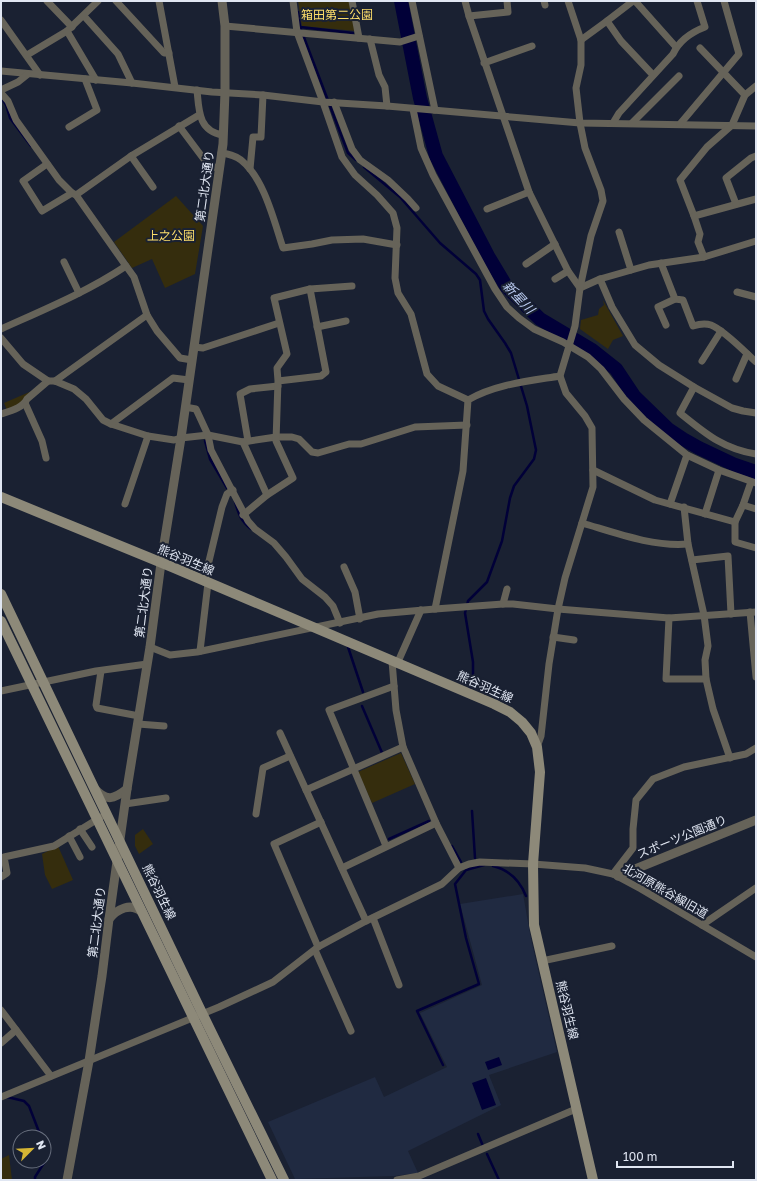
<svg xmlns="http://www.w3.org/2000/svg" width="757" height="1181" viewBox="0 0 757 1181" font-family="'Golos Text','Noto Sans JP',sans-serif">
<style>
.built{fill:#202a41}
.green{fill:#352d0d}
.water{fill:#010038}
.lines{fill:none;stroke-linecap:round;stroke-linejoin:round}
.stream{stroke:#010038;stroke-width:2.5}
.river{stroke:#010038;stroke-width:14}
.minor{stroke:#666359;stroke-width:7}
.tertiary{stroke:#666359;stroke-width:9}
.secondary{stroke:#8d8979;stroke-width:10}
.labels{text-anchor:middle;stroke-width:4;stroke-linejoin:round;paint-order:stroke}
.park-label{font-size:12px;fill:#fcdd6a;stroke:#1a2132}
.street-label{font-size:12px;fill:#e0e6f2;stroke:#1a2132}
.water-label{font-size:13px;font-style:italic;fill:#bdcef3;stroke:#1a2132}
</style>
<rect width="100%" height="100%" fill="#1a2132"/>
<path class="built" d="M 523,894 L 531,939 L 557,1052 L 489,1075 L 501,1105 L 408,1151 L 418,1173 L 394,1176 L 295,1179 L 268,1122 L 375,1077 L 384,1097 L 447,1067 L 420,1013 L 482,985 L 460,904 Z"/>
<g class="green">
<path d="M 298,1 L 349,1 L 356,31 L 302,26 Z"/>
<path d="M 176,196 L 203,226 L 195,274 L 165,288 L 152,259 L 132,268 L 114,242 Z"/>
<path d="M 603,300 L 623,336 L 613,340 L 608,349 L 580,329 L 581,320 L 598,315 L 599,309 L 604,305 Z"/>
<path d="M 34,390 L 19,404 L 7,410 L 4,403 Z"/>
<path d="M 401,753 L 415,784 L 372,803 L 358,772 Z"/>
<path d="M 143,829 L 153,844 L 139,854 L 135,846 L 135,835 Z"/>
<path d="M 58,846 L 73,880 L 52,889 L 45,875 L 42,854 Z"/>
<path d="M 9,1155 L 12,1180 L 1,1180 L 1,1159 Z"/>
</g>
<g class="water">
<path d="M 499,1057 L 502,1065 L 488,1070 L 485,1062 Z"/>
<path d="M 486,1078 L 496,1105 L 482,1110 L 472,1083 Z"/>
</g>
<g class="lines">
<g class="stream">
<path d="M 298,12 L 300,27 L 348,153 L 356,160"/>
<path d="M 300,27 L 353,33"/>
<path d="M 3,100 L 6,105 L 10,118 L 31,146"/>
<path d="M 364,167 L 400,197 L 440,243 L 476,274 L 480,280 L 484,311 L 488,319 L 505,343 L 511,353 L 527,406 L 536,450 L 534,459 L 514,486 L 510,498 L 502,541 L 487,582 L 468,601 L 465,613 L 473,662 L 473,682 L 469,690"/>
<path d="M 205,441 L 210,459 L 227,488"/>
<path d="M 235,502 C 239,515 241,521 251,529"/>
<path d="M 348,647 L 363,692"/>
<path d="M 362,706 L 383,755"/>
<path d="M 472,811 L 475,858"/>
<path d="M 389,839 L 429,821"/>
<path d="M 452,846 L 461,862"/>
<path d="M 493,866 C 509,870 520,881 526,896"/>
<path d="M 443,1065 L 417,1011 L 479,984 L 466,938 L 455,884 L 466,870 L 484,865"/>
<path d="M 7,1097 L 24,1101 L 29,1106 L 41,1137"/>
<path d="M 478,1134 L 483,1146"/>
<path d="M 487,1154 L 499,1180"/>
<path d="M 35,1180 L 35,1177 L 49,1155 L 44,1144"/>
</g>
<path class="river" d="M 401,1 L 420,98 L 436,156 L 488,256 L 506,286 L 540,319 L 592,350 L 616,369 L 634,396 L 668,429 L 683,439 L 699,448 L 735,465 L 756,472"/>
<g class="minor">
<path d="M 47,1 L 72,27"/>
<path d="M 116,1 L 164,53 L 169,53"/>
<path d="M 159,1 L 175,87"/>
<path d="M 293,1 L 297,32 L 323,102 L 342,157 L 355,175 L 377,195 L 393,213 L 397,228 L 395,278 L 398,293 L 411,314 L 427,374 L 438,386 L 468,400"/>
<path d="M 352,1 L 359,38"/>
<path d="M 412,1 L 435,110"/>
<path d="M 465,1 L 469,16 L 529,192 L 568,271 L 580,288"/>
<path d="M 544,1 L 545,5"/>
<path d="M 635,1 L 676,47"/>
<path d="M 84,16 L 118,54 L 132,83"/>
<path d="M 469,16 L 508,12 L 507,1"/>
<path d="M 1,20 L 40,75"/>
<path d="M 607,21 L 621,41 L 653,75"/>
<path d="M 225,26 L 400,42 L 419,36"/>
<path d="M 67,31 L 96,80"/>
<path d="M 370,39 L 379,75 L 385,87 L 387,106"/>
<path d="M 581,40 L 607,21 L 633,1"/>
<path d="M 700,48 L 745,95"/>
<path d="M 27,55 L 67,31 L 98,1"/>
<path d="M 484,63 L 532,46"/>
<path d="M 1,71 L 132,83 L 212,92 L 263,95 L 323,102 L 387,106 L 580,123 L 756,126"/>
<path d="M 756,86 L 745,95 L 732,125 L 707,147 L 680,180 L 694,216 L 756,199"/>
<path d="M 1,90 L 18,82 L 28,74"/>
<path d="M 197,90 C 199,110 198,131 223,135"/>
<path d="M 1,93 L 8,101 L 16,120 L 59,180 L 72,193 L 76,195 L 126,266 L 134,277 L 147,315 L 157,331 L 180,358 L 192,360"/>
<path d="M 334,102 L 352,149 L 360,160 L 388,180 L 408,199 L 416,208"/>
<path d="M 413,109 L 421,148 L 433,175 L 495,289 L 507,307 L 519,318 L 534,329 L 563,342 L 588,357 L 601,369 L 624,399 L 644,420 L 687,455 L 719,470 L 756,483"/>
<path d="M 613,123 L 619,113 L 673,54 C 679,41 692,32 705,27 L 697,1"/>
<path d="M 632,123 L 679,76"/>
<path d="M 680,124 L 739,54 L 724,1"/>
<path d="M 179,126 L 209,166 L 219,168"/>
<path d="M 69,127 L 97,110 L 85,79"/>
<path d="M 221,153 C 228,154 235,155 241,160 C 264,178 274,221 283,248 L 312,244 L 332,240 L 363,239 L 397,245"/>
<path d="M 131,156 L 153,187"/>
<path d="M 47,164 L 23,181 L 42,211 L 72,193"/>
<path d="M 250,169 L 253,137 L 261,137 L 263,95"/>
<path d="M 76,195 L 131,156 L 199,115"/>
<path d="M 736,204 L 726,178 L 751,158 L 756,156"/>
<path d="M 487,209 L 529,192"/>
<path d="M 694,216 L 700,234 L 698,242 L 704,257"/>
<path d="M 619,232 L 631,270"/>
<path d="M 64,262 L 79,293"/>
<path d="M 661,263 L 675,299 L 683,300 L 693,326 C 699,324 705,323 711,325 C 724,330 745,352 756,362"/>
<path d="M 526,264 L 555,244"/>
<path d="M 555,279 L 568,271"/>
<path d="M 600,279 L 612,307 L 635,345 L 659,365 L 694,387 L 732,408 L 743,411 L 756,413"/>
<path d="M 580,288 L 600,279 L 649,265 L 704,257 L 756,241"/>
<path d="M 310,289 L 352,286"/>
<path d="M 737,292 L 756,297"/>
<path d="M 666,325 L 658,307 L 675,299"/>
<path d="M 317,327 L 346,321"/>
<path d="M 1,329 C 43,310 87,292 126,266"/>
<path d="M 1,338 L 23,364 L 48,381 L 55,381 L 74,389 L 86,399 L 103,420 L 111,424 L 148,436 L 174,440 L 181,438 L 208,435 L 243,442 L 276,437 L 292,437 L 299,439 L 312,452 L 318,453 L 349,444 L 361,444 L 415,427 L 467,425"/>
<path d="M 194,347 L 203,348 L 279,323"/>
<path d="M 702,361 L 721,331"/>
<path d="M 736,379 L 747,354"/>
<path d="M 55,381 L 147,315"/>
<path d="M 694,387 L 680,413 C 705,433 723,449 756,454"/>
<path d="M 25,403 L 42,441 L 46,458"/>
<path d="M 185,407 L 196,409 L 208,435 L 211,450 L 248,521 L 255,529 L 274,543 L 286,557 L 302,579 L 325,597 L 333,606 L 340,623"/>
<path d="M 1,414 C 10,411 23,408 27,399 L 48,381"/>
<path d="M 111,424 L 173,378 L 189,380"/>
<path d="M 248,441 L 240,394 L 250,389 L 278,386"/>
<path d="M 243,442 L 267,495"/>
<path d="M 593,470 L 655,500 L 735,522 L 743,505 L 751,482"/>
<path d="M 125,504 L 148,436"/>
<path d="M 670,504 L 687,455"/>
<path d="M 743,505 L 756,509"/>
<path d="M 684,507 L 688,544 L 704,615 L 708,646 L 705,660 L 706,679 L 713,709 L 730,758"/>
<path d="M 705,514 L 719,470"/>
<path d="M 243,515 L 267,495 L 293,478 L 276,441 L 278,381 L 277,368 L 287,354 L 274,298 L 310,289 L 326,372 L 321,376 L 278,381"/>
<path d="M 735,522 L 735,542 L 756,548"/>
<path d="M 582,523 C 616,533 653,547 688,544"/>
<path d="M 692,560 L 728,556 L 731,614"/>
<path d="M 344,567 L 355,592 L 360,619"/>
<path d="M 204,582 L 222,507 L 227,494 L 233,490"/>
<path d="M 503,604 L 507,589"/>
<path d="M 435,609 L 463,471 L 468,400 C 496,384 529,381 560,376"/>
<path d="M 750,612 L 756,677"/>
<path d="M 669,618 L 666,679 L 706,679"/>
<path d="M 553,637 L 574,640"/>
<path d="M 150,647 L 170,655 L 197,652 L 378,614 L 435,609 L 503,604 L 513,604 L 558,609 L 669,618 L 756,612"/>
<path d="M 200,651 L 208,583"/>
<path d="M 392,661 L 396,710 L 403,747 L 436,823 L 459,868"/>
<path d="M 397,664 L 421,610"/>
<path d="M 101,671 L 96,705 L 97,708 L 139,716"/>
<path d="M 1,691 L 96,671 L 147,664"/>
<path d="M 138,724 L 164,726"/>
<path d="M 280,733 L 366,921"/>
<path d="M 537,747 L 541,736 L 549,664 L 558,609 L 565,578 L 593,487 L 592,428 L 585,416 L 566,393 L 560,376 L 575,326 L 580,288 L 591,236 L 603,201 L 601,190 L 585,148 L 580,123 L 576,88 L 581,65 L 581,40 L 568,1"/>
<path d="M 306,790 L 403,747"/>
<path d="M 125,804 L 166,798"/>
<path d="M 256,814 L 263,768 L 290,756"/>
<path d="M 80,829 L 92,847"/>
<path d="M 69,836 L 80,857"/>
<path d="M 386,846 L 329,710 L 394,686"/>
<path d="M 342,868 L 436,823"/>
<path d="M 613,874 L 633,848 L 633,829 L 636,800 L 653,779 L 684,767 L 746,754 L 756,748"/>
<path d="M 1,877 L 7,873 L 4,857 L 54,846 L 101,817"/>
<path d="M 373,918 L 399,985"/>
<path d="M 702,925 L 756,888"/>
<path d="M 318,947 L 274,844 L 321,822"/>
<path d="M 315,950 L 351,1031"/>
<path d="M 542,961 L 612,946"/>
<path d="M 1,1010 L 51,1076"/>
<path d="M 1,1043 L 16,1030"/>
<path d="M 1,1097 L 219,1007 L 273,982 L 318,947 L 366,921 L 442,884 L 459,868 L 469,864 L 480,862 L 533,864 L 585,868 L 613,874 L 641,889 L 756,957"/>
<path d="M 397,1180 L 419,1176 L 576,1109"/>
</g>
<g class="tertiary">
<path d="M 95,789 C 107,802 114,799 127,789"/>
<path d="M 618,876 L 756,820"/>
<path d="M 109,919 C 117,909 131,902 142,912"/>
<path d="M 67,1180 L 89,1061 L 102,976 L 109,919 L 127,789 L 150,647 L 161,563 L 181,438 L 223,144 L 225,92 L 225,26 L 222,1"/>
</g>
<g class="secondary">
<path d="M 1,497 L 172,567 L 494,704 L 510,712 L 522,722 L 531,733 L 537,747 L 540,772 L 533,864 L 534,925 L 593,1180"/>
<path d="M 1,594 L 202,1013 L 284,1180"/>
<path d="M 1,621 L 272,1180"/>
</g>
</g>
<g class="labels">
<g class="park-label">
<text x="337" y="19">箱田第二公園</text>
<text x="171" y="240">上之公園</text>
</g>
<g class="street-label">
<text transform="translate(205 186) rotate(-82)" y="4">第二北大通り</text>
<text transform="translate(186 560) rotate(23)" y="4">熊谷羽生線</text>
<text transform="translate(144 602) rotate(-83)" y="4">第二北大通り</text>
<text transform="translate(485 687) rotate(24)" y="4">熊谷羽生線</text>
<text transform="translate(682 837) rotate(-22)" y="4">スポーツ公園通り</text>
<text transform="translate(665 891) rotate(30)" y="4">北河原熊谷線旧道</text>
<text transform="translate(159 892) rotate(64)" y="4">熊谷羽生線</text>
<text transform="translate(97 922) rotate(-83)" y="4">第二北大通り</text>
<text transform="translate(567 1010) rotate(77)" y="4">熊谷羽生線</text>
</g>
<g class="water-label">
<text transform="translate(519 297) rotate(47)" y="5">新星川</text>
</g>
</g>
<rect width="757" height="1181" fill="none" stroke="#e0e6f2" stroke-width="4"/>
<g transform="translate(32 1149) rotate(66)"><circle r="19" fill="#1a2132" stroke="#69707f"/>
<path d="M0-3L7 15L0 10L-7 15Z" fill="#d5b534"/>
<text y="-6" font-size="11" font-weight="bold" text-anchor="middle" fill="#e0e6f2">N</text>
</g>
<path d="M617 1161v6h116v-6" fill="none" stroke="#e0e6f2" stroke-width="2"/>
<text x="623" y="1161" font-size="12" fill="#e0e6f2" stroke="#1a2132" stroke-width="3" paint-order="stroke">100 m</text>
</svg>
